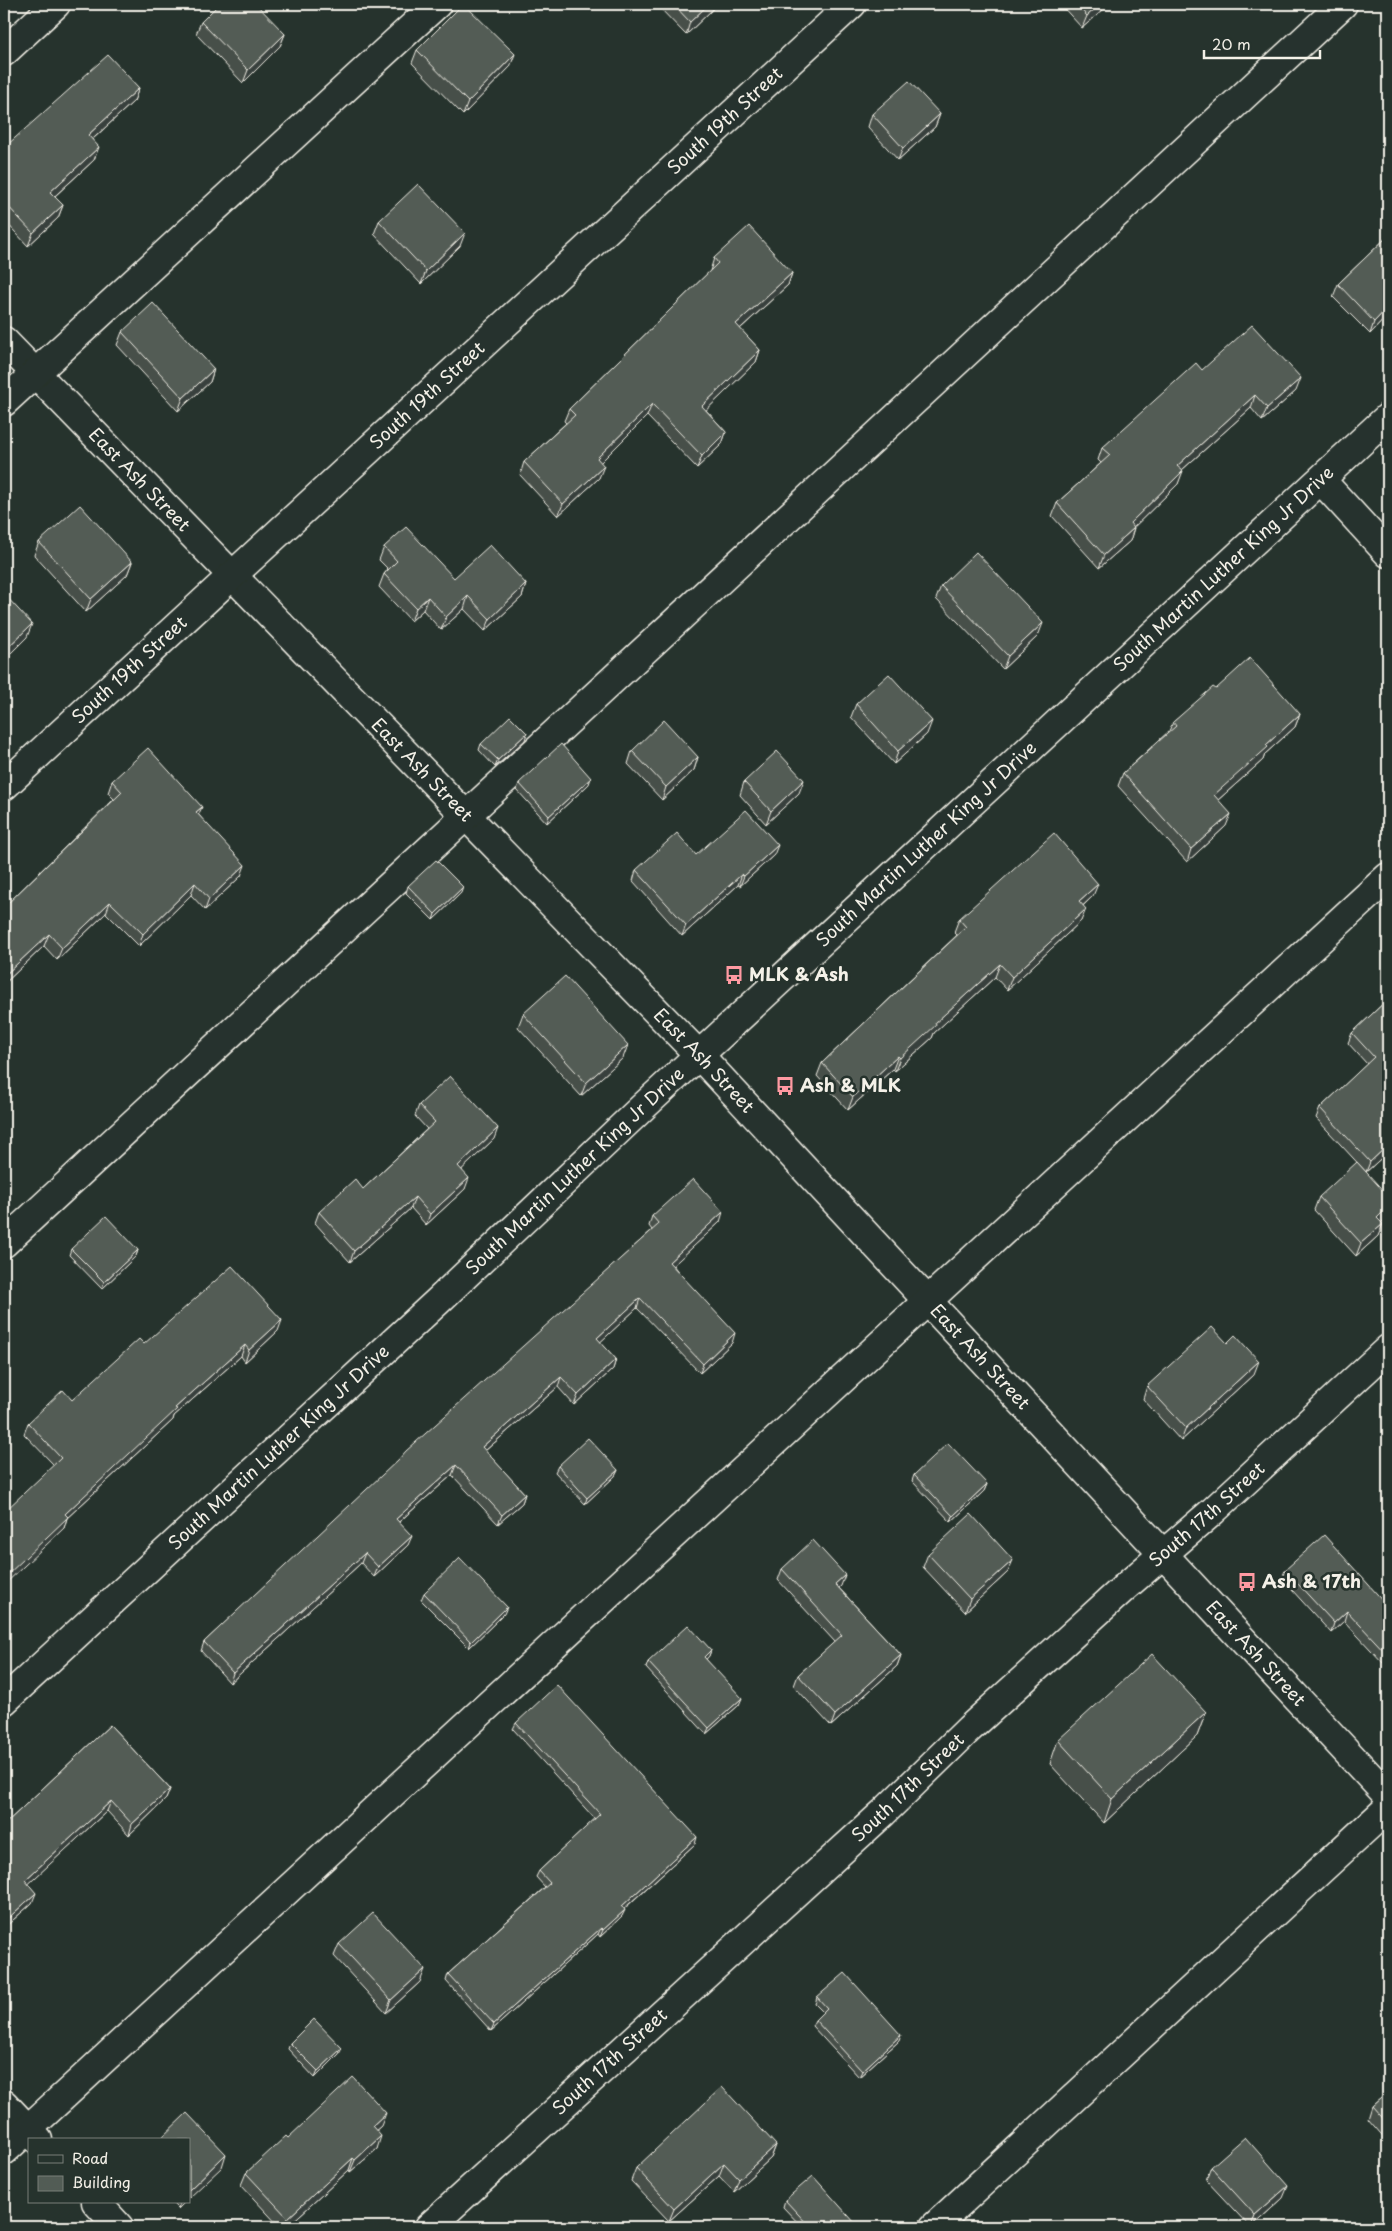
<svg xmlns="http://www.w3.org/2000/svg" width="1392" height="2231" viewBox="0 0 1392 2231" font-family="'Playpen Sans',sans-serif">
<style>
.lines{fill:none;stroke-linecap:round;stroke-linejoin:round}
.minor-casing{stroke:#f4f1e8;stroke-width:31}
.minor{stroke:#26332d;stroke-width:28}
.wall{fill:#474f49;stroke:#f4f1e8}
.shaded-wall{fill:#39403c;stroke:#f4f1e8}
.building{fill:#525c55;stroke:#f4f1e8}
.labels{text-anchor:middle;stroke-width:5;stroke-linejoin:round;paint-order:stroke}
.street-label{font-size:18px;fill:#f4f1e8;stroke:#26332d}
.poi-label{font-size:18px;font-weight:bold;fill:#f4f1e8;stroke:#26332d;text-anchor:start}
</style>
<rect width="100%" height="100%" fill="#26332d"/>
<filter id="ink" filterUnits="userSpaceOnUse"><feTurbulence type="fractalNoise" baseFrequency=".02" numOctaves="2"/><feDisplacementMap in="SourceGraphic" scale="10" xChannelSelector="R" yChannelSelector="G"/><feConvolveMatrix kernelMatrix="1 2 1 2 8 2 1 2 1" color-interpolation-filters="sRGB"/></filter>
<g filter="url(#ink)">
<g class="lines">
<g class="minor-casing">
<g id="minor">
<path d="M 4,52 L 56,4"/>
<path id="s1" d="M 4,341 L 699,1055 L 1388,1796"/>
<path d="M 4,402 L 437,4"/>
<path d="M 1321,480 L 1388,553"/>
<path id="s2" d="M 4,786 L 852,4"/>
<path d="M 4,1243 L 1343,4"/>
<path id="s3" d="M 4,1701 L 437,1302 L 645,1105 L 1388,417"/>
<path d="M 4,2104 L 38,2140"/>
<path d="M 4,2151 L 1388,877"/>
<path d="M 96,2202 L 119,2227"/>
<path id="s4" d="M 429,2227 L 883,1813 L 969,1729 L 1125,1587 L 1213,1511 L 1388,1349"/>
<path d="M 934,2227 L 1388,1808"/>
</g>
</g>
<use href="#minor" class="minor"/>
</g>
<g class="wall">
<path d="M 656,4 L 718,4 L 686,35 Z"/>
<path d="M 1060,4 L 1110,4 L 1082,28 Z"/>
<path d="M 201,22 L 285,34 L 280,46 L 243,83 L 196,34 Z"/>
<path d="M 417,50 L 510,67 L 463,115 L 412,63 Z"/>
<path d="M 139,88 L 134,101 L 92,140 L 94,160 L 54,197 L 63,205 L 58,218 L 28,246 L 4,220 L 4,143 L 6,146 Z"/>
<path d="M 872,114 L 940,114 L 935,127 L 898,160 L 868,127 Z"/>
<path d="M 379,221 L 460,246 L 421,284 L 374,234 Z"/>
<path d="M 1388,222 L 1388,234 L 1385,230 Z"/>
<path d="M 1388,236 L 1388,315 L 1370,334 L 1333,297 L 1338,284 Z"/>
<path d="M 714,258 L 792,273 L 788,285 L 740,329 L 760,350 L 756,362 L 706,410 L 726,432 L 722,444 L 697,468 L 647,416 L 600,462 L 599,478 L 558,516 L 520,475 L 524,462 L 566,423 L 564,421 L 569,409 L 710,271 Z"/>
<path d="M 122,332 L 214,369 L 210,382 L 178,411 L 117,345 Z"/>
<path d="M 1202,370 L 1296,391 L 1262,421 L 1251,408 L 1182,470 L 1178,484 L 1134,527 L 1130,541 L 1099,568 L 1052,516 L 1057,503 L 1101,463 L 1098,460 L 1102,448 Z"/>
<path d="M 39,542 L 132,562 L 127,575 L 86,612 L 34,555 Z"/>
<path d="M 384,547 L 454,578 L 526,584 L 522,597 L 485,631 L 464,609 L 441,630 L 423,610 L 411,621 L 379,587 L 384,574 L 388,569 L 379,560 Z"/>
<path d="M 941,586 L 1038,636 L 1003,669 L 936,599 Z"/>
<path d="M 1216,689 L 1300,714 L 1295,727 L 1265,754 L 1263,760 L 1218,800 L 1226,826 L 1187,862 L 1118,786 L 1123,773 L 1169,731 L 1173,722 Z"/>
<path d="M 856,704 L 927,734 L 894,764 L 851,717 Z"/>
<path d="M 525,740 L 495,767 L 479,750 L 481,744 Z"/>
<path d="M 632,751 L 698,757 L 694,770 L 662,800 L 628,764 Z"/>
<path d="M 112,781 L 199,815 L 241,876 L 205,910 L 191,895 L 139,946 L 106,913 L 57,960 L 44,946 L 4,984 L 4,907 L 114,799 L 108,793 Z"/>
<path d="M 744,782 L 799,793 L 766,824 L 740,795 Z"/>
<path d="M 519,783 L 589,784 L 547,823 L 517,790 Z"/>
<path d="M 696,855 L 774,855 L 740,886 L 738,885 L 682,936 L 633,881 L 636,870 Z"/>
<path d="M 408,886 L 461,893 L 433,920 L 406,893 Z"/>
<path d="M 1093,896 L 1083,906 L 1081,921 L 1007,990 L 995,977 L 934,1033 L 932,1038 L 895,1071 L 893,1069 L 848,1110 L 817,1076 L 822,1063 L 957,935 L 954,932 L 959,919 Z"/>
<path d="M 1388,999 L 1386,1109 L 1388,1111 L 1388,1152 L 1366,1172 L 1316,1118 L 1320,1108 L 1367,1064 L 1348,1043 L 1352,1033 Z"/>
<path d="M 523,1014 L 623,1058 L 581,1096 L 518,1027 Z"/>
<path d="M 419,1105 L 494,1139 L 462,1169 L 465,1189 L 426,1225 L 411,1208 L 350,1262 L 315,1223 L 319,1212 L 363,1189 L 427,1129 L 415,1116 Z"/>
<path d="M 1388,1196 L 1388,1216 L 1381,1222 L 1378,1236 L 1356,1256 L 1314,1210 L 1319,1197 Z"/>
<path d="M 652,1216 L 720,1222 L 673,1265 L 732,1343 L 700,1373 L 637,1308 L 600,1342 L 616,1359 L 613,1369 L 574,1405 L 558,1387 L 485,1451 L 525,1494 L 522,1503 L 498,1524 L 452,1475 L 399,1522 L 408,1545 L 374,1577 L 361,1563 L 230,1683 L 201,1651 L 204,1642 L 652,1230 L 649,1226 Z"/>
<path d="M 71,1249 L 138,1250 L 136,1256 L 102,1289 L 69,1255 Z"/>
<path d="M 278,1331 L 245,1362 L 241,1356 L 174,1416 L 173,1420 L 67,1518 L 64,1528 L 54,1465 L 24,1434 L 28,1423 L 72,1400 L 144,1344 Z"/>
<path d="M 1227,1343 L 1254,1374 L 1181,1441 L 1143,1399 L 1147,1386 Z"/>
<path d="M 558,1466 L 618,1470 L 615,1476 L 585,1504 L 555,1472 Z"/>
<path d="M 914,1475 L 987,1484 L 984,1491 L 951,1522 L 912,1481 Z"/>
<path d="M 928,1554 L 1008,1572 L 965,1612 L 923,1567 Z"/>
<path d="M 782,1569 L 841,1586 L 839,1588 L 901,1655 L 897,1666 L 831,1726 L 794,1686 L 798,1675 L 835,1642 L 778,1580 Z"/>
<path d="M 1285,1570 L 1386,1604 L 1388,1602 L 1388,1663 L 1385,1665 L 1344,1621 L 1331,1633 L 1282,1579 Z"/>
<path d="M 424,1593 L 504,1614 L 469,1648 L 421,1600 Z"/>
<path d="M 711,1650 L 709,1656 L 706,1659 L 739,1705 L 706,1734 L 646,1668 L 648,1662 Z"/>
<path d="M 1206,1712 L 1197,1736 L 1104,1823 L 1050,1764 L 1058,1740 Z"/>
<path d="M 516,1723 L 695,1844 L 624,1909 L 622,1916 L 600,1937 L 598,1934 L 491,2031 L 446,1981 L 448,1974 L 545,1887 L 536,1877 L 539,1871 L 595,1819 L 513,1729 Z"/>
<path d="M 110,1725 L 170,1789 L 166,1799 L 129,1835 L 107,1811 L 28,1884 L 32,1903 L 4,1928 L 4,1825 Z"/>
<path d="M 339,1944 L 420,1982 L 386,2013 L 334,1956 Z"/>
<path d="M 817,1997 L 899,2041 L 859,2077 L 812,2026 L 815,2020 L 823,2012 L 815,2004 Z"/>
<path d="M 290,2043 L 339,2054 L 315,2078 L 288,2049 Z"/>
<path d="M 1388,2092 L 1388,2142 L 1368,2119 L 1372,2106 Z"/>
<path d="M 381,2126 L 376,2130 L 377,2149 L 350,2172 L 349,2170 L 287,2227 L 280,2227 L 241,2185 L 246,2173 L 288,2138 Z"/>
<path d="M 776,2145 L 771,2158 L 734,2192 L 719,2176 L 669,2221 L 631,2181 L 636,2168 Z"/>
<path d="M 1211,2167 L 1283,2198 L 1251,2227 L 1250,2227 L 1206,2180 Z"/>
<path d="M 785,2200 L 855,2227 L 802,2227 L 783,2207 Z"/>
<path d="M 171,2202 L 185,2202 L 178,2209 Z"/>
</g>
<g class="shaded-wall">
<path d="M 709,4 L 718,4 L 686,35 L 690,22 Z"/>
<path d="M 1100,4 L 1110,4 L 1082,28 L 1087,16 Z"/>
<path d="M 285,34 L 280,46 L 243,83 L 248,70 Z"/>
<path d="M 515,54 L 510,67 L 463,115 L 468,102 Z"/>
<path d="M 139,88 L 134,101 L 83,148 L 88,135 Z"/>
<path d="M 940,114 L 935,127 L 898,160 L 903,148 Z"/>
<path d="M 99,147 L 94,160 L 45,205 L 50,192 Z"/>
<path d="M 63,205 L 58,218 L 28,246 L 33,233 Z"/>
<path d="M 465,233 L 460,246 L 421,284 L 426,271 Z"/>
<path d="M 792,273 L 788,285 L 731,337 L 736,324 Z"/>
<path d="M 1388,307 L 1388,315 L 1370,334 L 1374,322 Z"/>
<path d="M 760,350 L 756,362 L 698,418 L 702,406 Z"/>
<path d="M 214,369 L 210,382 L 178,411 L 183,398 Z"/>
<path d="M 1301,378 L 1296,391 L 1262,421 L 1267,408 Z"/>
<path d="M 1255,395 L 1251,408 L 1173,478 L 1177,466 Z"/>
<path d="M 652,404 L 647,416 L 592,471 L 597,458 Z"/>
<path d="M 726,432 L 722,444 L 697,468 L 702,456 Z"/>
<path d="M 604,466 L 599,478 L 558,516 L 563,504 Z"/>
<path d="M 1183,471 L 1178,484 L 1125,536 L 1130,523 Z"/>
<path d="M 1134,528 L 1130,541 L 1099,568 L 1104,555 Z"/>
<path d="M 132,562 L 127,575 L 86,612 L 91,599 Z"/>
<path d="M 526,584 L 522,597 L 485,631 L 490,619 Z"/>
<path d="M 468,596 L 464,609 L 441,630 L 446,617 Z"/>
<path d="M 428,597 L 423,610 L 411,621 L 416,608 Z"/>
<path d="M 1043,623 L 1038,636 L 1003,669 L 1008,656 Z"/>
<path d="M 32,624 L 27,637 L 4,660 L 4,651 Z"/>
<path d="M 1300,714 L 1295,727 L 1265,754 L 1263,760 L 1209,808 L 1214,795 L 1266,745 Z"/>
<path d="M 932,721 L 927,734 L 894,764 L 898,751 Z"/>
<path d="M 527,733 L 525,740 L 495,767 L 498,760 Z"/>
<path d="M 698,757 L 694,770 L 662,800 L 666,787 Z"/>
<path d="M 591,778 L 589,784 L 547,823 L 549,816 Z"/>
<path d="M 804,780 L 799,793 L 766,824 L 771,811 Z"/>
<path d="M 202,807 L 197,818 L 196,812 Z"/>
<path d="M 1231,814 L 1226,826 L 1187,862 L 1191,849 Z"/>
<path d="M 778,845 L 774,855 L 740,886 L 744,876 Z"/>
<path d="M 245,865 L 241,876 L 205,910 L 209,899 Z"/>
<path d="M 742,874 L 738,885 L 682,936 L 686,925 Z"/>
<path d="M 195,883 L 191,895 L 139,946 L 143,934 Z"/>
<path d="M 1098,884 L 1093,896 L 1074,914 L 1079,901 Z"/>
<path d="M 463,887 L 461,893 L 433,920 L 435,914 Z"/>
<path d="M 110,902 L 106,913 L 57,960 L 62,948 Z"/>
<path d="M 1086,909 L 1081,921 L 1007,990 L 1012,977 Z"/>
<path d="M 49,934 L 44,946 L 4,984 L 4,976 Z"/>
<path d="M 1000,964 L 995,977 L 934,1033 L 932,1038 L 895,1071 L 900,1058 L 935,1023 Z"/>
<path d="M 628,1045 L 623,1058 L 581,1096 L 586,1083 Z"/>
<path d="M 898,1056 L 893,1069 L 848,1110 L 853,1097 Z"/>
<path d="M 1388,1101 L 1388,1107 L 1379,1116 L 1383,1105 Z"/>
<path d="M 498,1128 L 494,1139 L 454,1177 L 458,1166 Z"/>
<path d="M 1388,1145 L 1388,1152 L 1366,1172 L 1370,1162 Z"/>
<path d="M 469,1178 L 465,1189 L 426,1225 L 430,1214 Z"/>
<path d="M 415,1197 L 411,1208 L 350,1262 L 354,1251 Z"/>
<path d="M 1388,1207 L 1388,1216 L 1373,1231 L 1377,1218 Z"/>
<path d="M 723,1212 L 720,1222 L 666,1272 L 669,1262 Z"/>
<path d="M 1383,1224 L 1378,1236 L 1356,1256 L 1361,1243 Z"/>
<path d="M 138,1250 L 136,1256 L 102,1289 L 104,1282 Z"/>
<path d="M 640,1298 L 637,1308 L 594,1348 L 597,1338 Z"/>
<path d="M 282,1320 L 278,1331 L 245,1362 L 249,1350 Z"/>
<path d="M 735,1333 L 732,1343 L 700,1373 L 703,1364 Z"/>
<path d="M 245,1345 L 241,1356 L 174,1416 L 173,1420 L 67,1518 L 64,1528 L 4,1585 L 4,1578 L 65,1514 L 175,1408 Z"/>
<path d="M 616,1359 L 613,1369 L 574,1405 L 578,1395 Z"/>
<path d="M 1259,1361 L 1254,1374 L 1181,1441 L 1186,1428 Z"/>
<path d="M 561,1377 L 558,1387 L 478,1457 L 482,1447 Z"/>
<path d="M 456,1465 L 452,1475 L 392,1528 L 396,1519 Z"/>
<path d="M 618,1470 L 615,1476 L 585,1504 L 587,1498 Z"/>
<path d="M 987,1484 L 984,1491 L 951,1522 L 953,1516 Z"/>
<path d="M 525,1494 L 522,1503 L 498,1524 L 502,1515 Z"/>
<path d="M 412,1536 L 408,1545 L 374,1577 L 378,1567 Z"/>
<path d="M 365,1553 L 361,1563 L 230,1683 L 233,1673 Z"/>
<path d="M 1013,1560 L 1008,1572 L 965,1612 L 970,1599 Z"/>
<path d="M 845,1575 L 841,1586 L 831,1595 L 835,1584 Z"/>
<path d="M 507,1607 L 504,1614 L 469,1648 L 471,1642 Z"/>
<path d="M 1347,1611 L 1344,1621 L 1331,1633 L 1334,1623 Z"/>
<path d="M 711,1650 L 709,1656 L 702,1664 L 704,1657 Z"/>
<path d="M 901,1655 L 897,1666 L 831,1726 L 835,1715 Z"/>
<path d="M 1388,1657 L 1388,1663 L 1385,1665 Z"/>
<path d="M 742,1698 L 739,1705 L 706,1734 L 709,1728 Z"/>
<path d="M 1206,1712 L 1197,1736 L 1104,1823 L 1112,1799 Z"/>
<path d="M 170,1789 L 166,1799 L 129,1835 L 132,1824 Z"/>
<path d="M 111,1801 L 107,1811 L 21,1891 L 25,1880 Z"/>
<path d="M 697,1837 L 695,1844 L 619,1913 L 622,1906 Z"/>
<path d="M 36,1893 L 32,1903 L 4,1928 L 4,1930 L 4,1922 Z"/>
<path d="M 625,1910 L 622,1916 L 600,1937 L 603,1930 Z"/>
<path d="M 601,1928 L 598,1934 L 491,2031 L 494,2024 Z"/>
<path d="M 425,1969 L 420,1982 L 386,2013 L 391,2000 Z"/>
<path d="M 901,2035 L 899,2041 L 859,2077 L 862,2071 Z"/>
<path d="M 342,2048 L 339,2054 L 315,2078 L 318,2071 Z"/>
<path d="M 386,2113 L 381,2126 L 367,2138 L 372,2126 Z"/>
<path d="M 381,2136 L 377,2149 L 350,2172 L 355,2160 Z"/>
<path d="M 776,2145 L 771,2158 L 734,2192 L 739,2179 Z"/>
<path d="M 226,2154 L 222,2167 L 189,2198 L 189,2190 Z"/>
<path d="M 353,2158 L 349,2170 L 287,2227 L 285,2227 L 288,2218 Z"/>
<path d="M 724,2163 L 719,2176 L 669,2221 L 674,2209 Z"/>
<path d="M 1288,2186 L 1283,2198 L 1251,2227 L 1255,2215 Z"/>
<path d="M 180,2202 L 185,2202 L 178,2209 Z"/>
</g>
<g class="building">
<path d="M 219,4 L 256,4 L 285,34 L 248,70 L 201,22 Z"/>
<path d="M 463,4 L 464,4 L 515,54 L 468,102 L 417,50 Z"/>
<path d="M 673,4 L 709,4 L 690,22 Z"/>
<path d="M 1076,4 L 1100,4 L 1087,16 Z"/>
<path d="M 108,55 L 139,88 L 88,135 L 99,147 L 50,192 L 63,205 L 33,233 L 4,202 L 4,143 L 6,146 Z"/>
<path d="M 909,81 L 940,114 L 903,148 L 872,114 Z"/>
<path d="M 418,184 L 465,233 L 426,271 L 379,221 Z"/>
<path d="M 749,226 L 792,273 L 736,324 L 760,350 L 702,406 L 726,432 L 702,456 L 652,404 L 597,458 L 604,466 L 563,504 L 524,462 L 575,415 L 569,409 L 718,263 L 714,258 Z"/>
<path d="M 1388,236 L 1388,307 L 1374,322 L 1338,284 Z"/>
<path d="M 153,303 L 214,369 L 183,398 L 122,332 Z"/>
<path d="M 1252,325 L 1301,378 L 1267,408 L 1255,395 L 1177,466 L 1183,471 L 1130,523 L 1134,528 L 1104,555 L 1057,503 L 1110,455 L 1102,448 L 1196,363 L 1202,370 Z"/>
<path d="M 80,505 L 132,562 L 91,599 L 39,542 Z"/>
<path d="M 406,527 L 454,578 L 490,545 L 526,584 L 490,619 L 468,596 L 446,617 L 428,597 L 416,608 L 384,574 L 397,561 L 384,547 Z"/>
<path d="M 976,552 L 1043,623 L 1008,656 L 941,586 Z"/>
<path d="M 4,594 L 32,624 L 4,651 Z"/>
<path d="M 1250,658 L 1300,714 L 1266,745 L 1268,747 L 1214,795 L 1231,814 L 1191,849 L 1123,773 L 1176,726 L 1173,722 L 1213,687 L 1216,689 Z"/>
<path d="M 889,674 L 932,721 L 898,751 L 856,704 Z"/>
<path d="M 510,716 L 527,733 L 498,760 L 481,744 Z"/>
<path d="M 664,720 L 698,757 L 666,787 L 632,751 Z"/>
<path d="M 561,744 L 591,778 L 549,816 L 519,783 Z"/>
<path d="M 148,748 L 202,807 L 196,812 L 245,865 L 209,899 L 195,883 L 143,934 L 110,902 L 62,948 L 49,934 L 4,976 L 4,907 L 122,792 L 112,781 Z"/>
<path d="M 777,751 L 804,780 L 771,811 L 744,782 Z"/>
<path d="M 746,810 L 778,845 L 744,876 L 742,874 L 686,925 L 636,870 L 677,833 L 696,855 Z"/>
<path d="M 1054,833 L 1098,884 L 1079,901 L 1086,909 L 1012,977 L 1000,964 L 935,1023 L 936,1025 L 900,1058 L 898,1056 L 853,1097 L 822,1063 L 966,927 L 959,919 Z"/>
<path d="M 436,860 L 463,887 L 435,914 L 408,886 Z"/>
<path d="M 565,976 L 628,1045 L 586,1083 L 523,1014 Z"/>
<path d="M 1388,999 L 1388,1101 L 1383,1105 L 1388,1111 L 1388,1145 L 1370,1162 L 1320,1108 L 1374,1057 L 1352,1033 Z"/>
<path d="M 450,1076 L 498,1128 L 458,1166 L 469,1178 L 430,1214 L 415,1197 L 354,1251 L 319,1212 L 355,1179 L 363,1189 L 435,1122 L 419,1105 Z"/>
<path d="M 1357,1162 L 1388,1196 L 1388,1207 L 1377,1218 L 1383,1224 L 1361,1243 L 1319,1197 Z"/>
<path d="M 693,1179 L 723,1212 L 669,1262 L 735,1333 L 703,1364 L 640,1298 L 597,1338 L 616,1359 L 578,1395 L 561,1377 L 482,1447 L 525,1494 L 502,1515 L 456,1465 L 396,1519 L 412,1536 L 378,1567 L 365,1553 L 233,1673 L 204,1642 L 398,1460 L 406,1451 L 659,1224 L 652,1216 Z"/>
<path d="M 106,1216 L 138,1250 L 104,1282 L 71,1249 Z"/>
<path d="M 232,1266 L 282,1320 L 249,1350 L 245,1345 L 175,1408 L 177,1409 L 65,1514 L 68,1517 L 4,1578 L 4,1509 L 5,1511 L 61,1458 L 28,1423 L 63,1390 L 72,1400 L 139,1339 L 144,1344 Z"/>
<path d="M 1212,1327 L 1227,1343 L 1235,1335 L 1259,1361 L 1186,1428 L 1147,1386 Z"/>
<path d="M 588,1438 L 618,1470 L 587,1498 L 558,1466 Z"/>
<path d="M 948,1443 L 987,1484 L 953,1516 L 914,1475 Z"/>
<path d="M 971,1514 L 1013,1560 L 970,1599 L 928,1554 Z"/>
<path d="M 1324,1535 L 1386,1604 L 1388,1602 L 1388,1655 L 1347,1611 L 1334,1623 L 1285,1570 Z"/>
<path d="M 813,1540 L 845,1575 L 835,1584 L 901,1655 L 835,1715 L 798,1675 L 842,1635 L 782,1569 Z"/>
<path d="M 460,1558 L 507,1607 L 471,1642 L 424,1593 Z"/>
<path d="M 688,1625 L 711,1650 L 704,1657 L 742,1698 L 709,1728 L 648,1662 Z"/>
<path d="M 1152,1654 L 1206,1712 L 1112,1799 L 1058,1740 Z"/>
<path d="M 557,1685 L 697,1837 L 622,1906 L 625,1910 L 603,1930 L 601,1928 L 494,2024 L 448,1974 L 550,1883 L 539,1871 L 600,1814 L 516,1723 Z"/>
<path d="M 110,1725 L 170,1789 L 132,1824 L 111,1801 L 25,1880 L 36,1893 L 4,1922 L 4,1825 Z"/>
<path d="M 373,1913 L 425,1969 L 391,2000 L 339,1944 Z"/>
<path d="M 845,1973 L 901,2035 L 862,2071 L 815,2020 L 827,2008 L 817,1997 Z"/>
<path d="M 314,2019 L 342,2048 L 318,2071 L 290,2043 Z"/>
<path d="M 353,2077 L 386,2113 L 372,2126 L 381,2136 L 355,2160 L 353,2158 L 288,2218 L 246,2173 L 286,2136 L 288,2138 Z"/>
<path d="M 722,2087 L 776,2145 L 739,2179 L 724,2163 L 674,2209 L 636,2168 Z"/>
<path d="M 1388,2092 L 1388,2124 L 1372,2106 Z"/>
<path d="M 187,2113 L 226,2154 L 189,2190 L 189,2140 L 159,2140 Z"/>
<path d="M 1245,2137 L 1288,2186 L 1255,2215 L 1211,2167 Z"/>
<path d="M 813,2176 L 856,2224 L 853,2227 L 810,2227 L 785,2200 Z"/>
<path d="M 564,2223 L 568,2227 L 559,2227 Z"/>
</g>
</g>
<defs>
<g id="bus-bare" transform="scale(1.5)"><path d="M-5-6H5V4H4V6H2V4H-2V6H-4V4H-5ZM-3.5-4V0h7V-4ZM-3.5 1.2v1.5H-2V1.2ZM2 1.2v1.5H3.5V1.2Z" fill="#ff9aa2" stroke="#26332d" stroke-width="2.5" paint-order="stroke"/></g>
</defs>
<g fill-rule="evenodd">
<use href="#bus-bare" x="734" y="975"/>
<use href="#bus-bare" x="785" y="1086"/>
<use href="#bus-bare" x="1247" y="1582"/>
</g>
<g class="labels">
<g class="street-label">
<text dy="6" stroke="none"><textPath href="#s2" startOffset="981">South 19th Street</textPath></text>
<text dy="6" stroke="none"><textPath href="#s2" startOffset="576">South 19th Street</textPath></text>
<text dy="6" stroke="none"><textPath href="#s1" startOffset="194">East Ash Street</textPath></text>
<text dy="6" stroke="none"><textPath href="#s3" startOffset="1664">South Martin Luther King Jr Drive</textPath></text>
<text dy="6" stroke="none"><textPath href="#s2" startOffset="171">South 19th Street</textPath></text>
<text dy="6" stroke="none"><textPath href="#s1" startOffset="599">East Ash Street</textPath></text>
<text dy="6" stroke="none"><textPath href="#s3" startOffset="1259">South Martin Luther King Jr Drive</textPath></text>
<text dy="6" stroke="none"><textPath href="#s1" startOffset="1004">East Ash Street</textPath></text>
<text dy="6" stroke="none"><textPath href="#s3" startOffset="779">South Martin Luther King Jr Drive</textPath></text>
<text dy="6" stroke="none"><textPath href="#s1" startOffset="1409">East Ash Street</textPath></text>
<text dy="6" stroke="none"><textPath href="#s3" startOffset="374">South Martin Luther King Jr Drive</textPath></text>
<text dy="6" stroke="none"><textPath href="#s4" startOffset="1055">South 17th Street</textPath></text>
<text dy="6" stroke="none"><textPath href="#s1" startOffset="1814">East Ash Street</textPath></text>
<text dy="6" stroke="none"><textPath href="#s4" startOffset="650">South 17th Street</textPath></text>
<text dy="6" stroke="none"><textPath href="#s4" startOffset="245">South 17th Street</textPath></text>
</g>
<g class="poi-label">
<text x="749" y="981">MLK &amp; Ash</text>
<text x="800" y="1092">Ash &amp; MLK</text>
<text x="1262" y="1588">Ash &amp; 17th</text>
</g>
</g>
<rect width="1392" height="2231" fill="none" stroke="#26332d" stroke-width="20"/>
<rect x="10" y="10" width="1372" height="2211" fill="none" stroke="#f4f1e8" stroke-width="2" filter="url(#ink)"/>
<rect x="28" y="2138" width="162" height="65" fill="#26332d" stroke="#787f78"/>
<rect x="38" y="2155" width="25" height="8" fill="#26332d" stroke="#787f78"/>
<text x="72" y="2164" font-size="15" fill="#f4f1e8">Road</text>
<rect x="38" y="2176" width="25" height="15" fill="#525c55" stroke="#787f78"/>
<text x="72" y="2188" font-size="15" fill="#f4f1e8">Building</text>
<path d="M1204 50v8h116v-8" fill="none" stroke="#f4f1e8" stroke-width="2.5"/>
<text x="1212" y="50" font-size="15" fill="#f4f1e8" stroke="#26332d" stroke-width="4" paint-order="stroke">20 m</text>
</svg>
